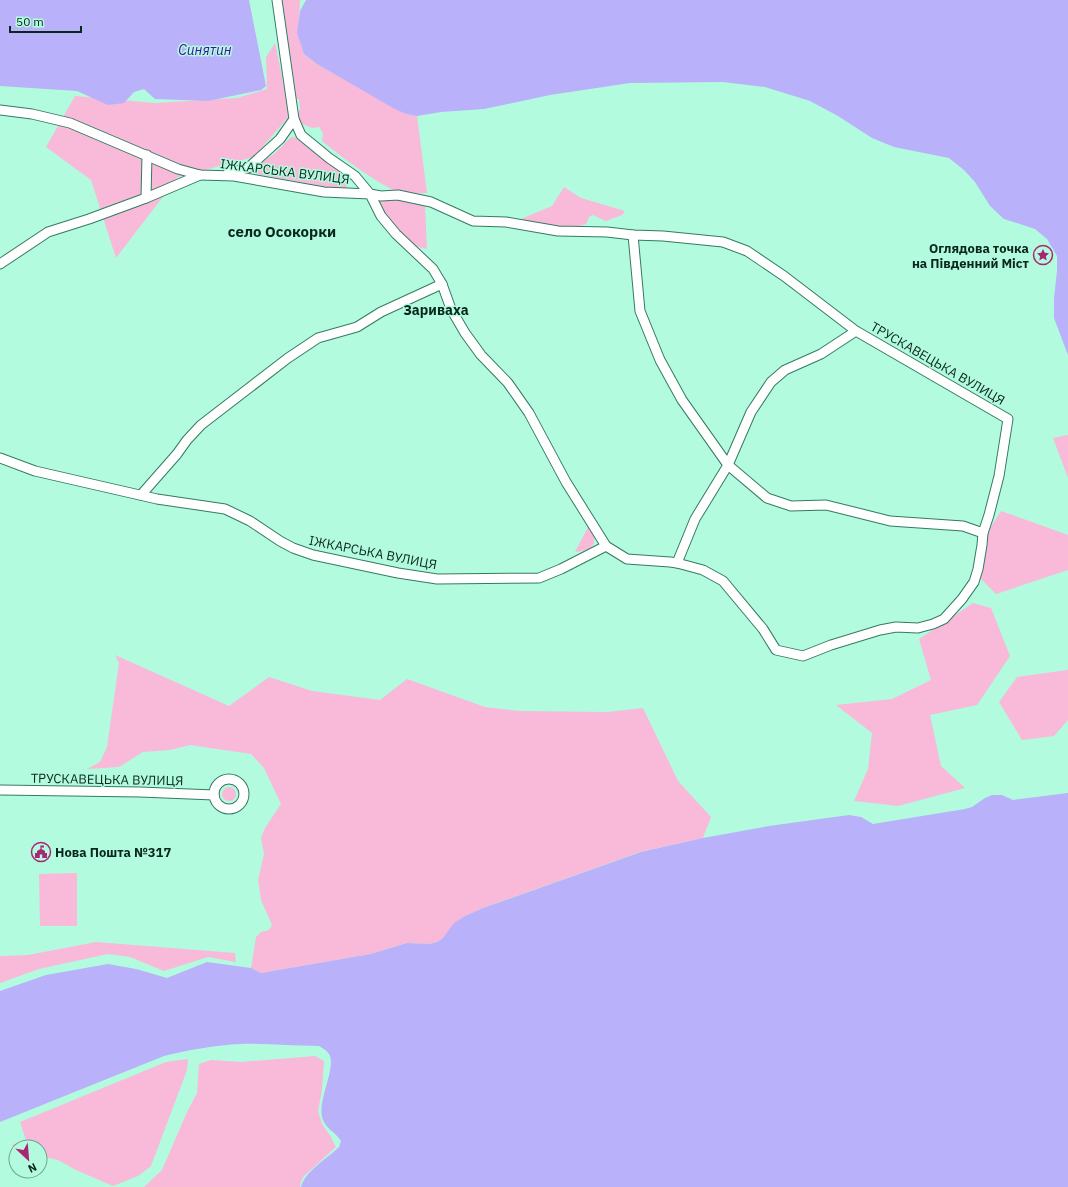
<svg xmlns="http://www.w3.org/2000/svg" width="1068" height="1187" viewBox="0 0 1068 1187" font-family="'IBM Plex Sans',sans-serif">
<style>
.green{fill:#f9b9d8}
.water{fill:#b9b1f9}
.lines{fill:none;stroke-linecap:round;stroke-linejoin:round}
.minor-casing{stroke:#347a63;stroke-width:11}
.minor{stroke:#fff;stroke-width:9}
.labels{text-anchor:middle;stroke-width:3;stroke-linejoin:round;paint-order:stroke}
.street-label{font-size:13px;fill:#09271e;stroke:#b3fbdf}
.poi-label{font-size:13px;font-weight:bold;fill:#09271e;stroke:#b3fbdf;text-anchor:end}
.water-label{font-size:14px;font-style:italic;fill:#440e9f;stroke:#b3fbdf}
.neighbourhood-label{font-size:14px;font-weight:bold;fill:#09271e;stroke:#b3fbdf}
.quarter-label{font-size:15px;font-weight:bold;fill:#09271e;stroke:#b3fbdf}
</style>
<rect width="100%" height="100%" fill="#b3fbdf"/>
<g class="green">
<path d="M 280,0 L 300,0 L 298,33 L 304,54 L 317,64 L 406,114 L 417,116 L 427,193 C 420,193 413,194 406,194 C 387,192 338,154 322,141 L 323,133 L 319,127 L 312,128 L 302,124 L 298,115 L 300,108 L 299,99 L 294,98 Z"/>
<path d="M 275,43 L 290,115 L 254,157 L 178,177 L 116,258 L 91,180 L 46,147 L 75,96 L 155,103 L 237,98 L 267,89 L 266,57 Z"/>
<path d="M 291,137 L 301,138 L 306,146 L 323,156 L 342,171 L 348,182 L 346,188 L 332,188 L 246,172 L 274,154 Z"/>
<path d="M 564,187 L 581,198 L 625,211 L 622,215 L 606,221 L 593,215 L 589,217 L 586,224 C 569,231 539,224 521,219 L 552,206 Z"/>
<path d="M 378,198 L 398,200 L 425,205 L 427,249 L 415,246 L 397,232 L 378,204 Z"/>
<path d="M 1068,435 L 1068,478 L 1053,438 Z"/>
<path d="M 1001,511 L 1068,535 L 1068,570 L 996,594 L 979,577 L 990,528 Z"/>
<path d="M 589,525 C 599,542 595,550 575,552 Z"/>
<path d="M 973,603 L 991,608 L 1010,656 L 977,705 L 930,715 L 941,766 L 965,788 L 898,806 L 854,801 L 868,769 L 872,733 L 836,705 L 892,699 L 931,680 L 919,639 Z"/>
<path d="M 115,655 L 229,706 L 269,677 L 312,691 L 380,700 L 407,679 L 485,707 L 519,711 L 608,712 L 643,708 L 678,781 L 711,817 L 703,838 L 640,852 L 483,908 L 465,916 L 455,923 L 443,938 L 437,942 L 429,944 L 407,943 L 371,954 L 261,973 L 251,968 L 256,937 L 261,932 L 269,930 L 272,925 L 261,900 L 258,880 L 264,854 L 261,838 L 265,828 L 281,804 L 264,768 L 251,754 L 190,745 L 170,750 L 143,752 L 119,767 L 87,769 L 100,762 L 107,747 L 119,663 Z"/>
<path d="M 1068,669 L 1068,720 L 1054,736 L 1022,740 L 999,702 L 1017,677 L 1067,670 Z"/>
<circle cx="229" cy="794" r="7"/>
<path d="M 77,873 L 77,926 L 40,926 L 39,874 Z"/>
<path d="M 96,942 L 235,953 L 236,962 L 208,957 L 164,971 L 130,957 L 108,954 L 39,969 L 0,983 L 0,956 L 28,955 Z"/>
<path d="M 315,1056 L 324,1061 L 322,1090 L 318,1111 L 322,1124 L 331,1137 L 336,1147 L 304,1176 L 301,1181 L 300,1187 L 144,1187 L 162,1170 L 187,1112 L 197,1093 L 199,1064 L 211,1060 L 241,1062 Z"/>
<path d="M 188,1059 L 187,1070 L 151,1166 L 138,1176 L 113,1186 L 76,1170 L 58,1160 L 40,1156 L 40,1147 L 16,1147 L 16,1154 L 15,1154 L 12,1145 L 26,1140 L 20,1122 L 166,1062 Z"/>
</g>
<g class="water">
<path d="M 0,0 L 249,0 L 266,86 L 261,90 L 208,101 L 155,99 L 144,89 L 134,92 L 124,103 L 108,105 L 77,91 L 0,86 Z"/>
<path d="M 306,0 L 1068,0 L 1068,355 L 1054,318 L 1054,298 L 1057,271 L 1057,256 L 1047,239 L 1035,229 L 1004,219 L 990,206 L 975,182 L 964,170 L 949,158 L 894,147 L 872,138 L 838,116 L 810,101 L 765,87 L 723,82 L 630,83 L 550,95 L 484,109 L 441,112 L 417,116 L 406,114 L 393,108 L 317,64 L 304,54 L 297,33 L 300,11 Z"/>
<path d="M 1068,793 L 1068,1187 L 301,1187 C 305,1171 328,1158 339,1147 L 341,1141 C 336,1132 325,1129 322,1117 C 318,1099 335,1071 330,1056 C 328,1051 324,1049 319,1046 C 293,1046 267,1043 241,1044 C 215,1045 189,1050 164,1056 L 0,1122 L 0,991 L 46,975 L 108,964 L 136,969 L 167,978 L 207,962 L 251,968 L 261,973 L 371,954 L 407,943 L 429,944 L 437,942 L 443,938 L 454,923 L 465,916 L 483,908 L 641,852 L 703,838 L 769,826 L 849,815 L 861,817 L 873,824 L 965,809 L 972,807 L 985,798 L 992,795 L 1002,795 L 1013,800 Z"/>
</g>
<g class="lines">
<g class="minor-casing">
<g id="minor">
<path d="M 0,110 L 32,114 L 70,123 L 178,169 L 200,175 L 234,176 L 324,192 L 370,194 L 381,216 L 396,234 L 433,269 L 442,284 L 451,309 L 465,333 L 481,355 L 508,383 L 529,413 L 566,482 L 606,546"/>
<path d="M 294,119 L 301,135 L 329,158 L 355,176 L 370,194 L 381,196 L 398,195 L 431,202 L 473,221 L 506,222 L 558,231 L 607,232 L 633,235 L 663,236 L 723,242 L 747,251 L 784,276 L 856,331 L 1008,419 L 999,476 L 989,515 L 983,533 L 982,545 L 978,569 L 974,582 L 962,599 L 944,619 L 933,624 L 918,628 L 896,627 L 880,630 L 831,645 L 803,656 L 776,650 L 763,629 L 723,581 L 703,570 L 677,563 L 695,519 L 728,465 L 751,412 L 771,382 L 785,370 L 821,354 L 856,331"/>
<path d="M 228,173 L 248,168 L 280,139 L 294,119 L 277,0"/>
<path d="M 146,198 L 147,155"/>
<path d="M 633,235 L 640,311 L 660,360 L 682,400 L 728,465 L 767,498 L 791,506 L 826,505 L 890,521 L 963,526 L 983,533"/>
<path d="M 0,264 L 48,232 L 89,219 L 146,198 L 200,175"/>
<path d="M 0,458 L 35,471 L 157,499 L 225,509 L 250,521 L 280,541 L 293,548 L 313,555 L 398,573 L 437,579 L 539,578 L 561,569 L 606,546 L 627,559 L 670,562 L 677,563"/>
<path d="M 141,495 L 177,454 L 187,440 L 201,425 L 288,358 L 318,338 L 357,327 L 381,312 L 442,284"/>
<circle cx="229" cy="794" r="15"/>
<path d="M 0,790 L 140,792 L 214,795"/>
</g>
</g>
<use href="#minor" class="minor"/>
</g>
<defs>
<g id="sight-ring" transform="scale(1)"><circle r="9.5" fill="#b3fbdf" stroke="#a82775" stroke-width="1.5"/><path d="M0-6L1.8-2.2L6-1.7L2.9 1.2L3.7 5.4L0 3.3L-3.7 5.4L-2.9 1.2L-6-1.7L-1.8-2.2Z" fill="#a82775"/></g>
<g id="civic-ring" transform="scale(1)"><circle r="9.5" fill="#b3fbdf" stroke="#a82775" stroke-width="1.5"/><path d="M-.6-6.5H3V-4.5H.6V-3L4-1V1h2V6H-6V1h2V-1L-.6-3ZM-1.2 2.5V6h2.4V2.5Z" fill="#a82775"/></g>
</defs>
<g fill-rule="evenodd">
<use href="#sight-ring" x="1043" y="255"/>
<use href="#civic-ring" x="41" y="852"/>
</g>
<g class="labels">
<g class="street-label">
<text transform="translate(285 171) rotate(7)" y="5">ІЖКАРСЬКА ВУЛИЦЯ</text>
<text transform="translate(938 363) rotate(30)" y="5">ТРУСКАВЕЦЬКА ВУЛИЦЯ</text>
<text transform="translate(373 552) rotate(11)" y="5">ІЖКАРСЬКА ВУЛИЦЯ</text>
<text transform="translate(107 779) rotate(1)" y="5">ТРУСКАВЕЦЬКА ВУЛИЦЯ</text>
</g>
<g class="poi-label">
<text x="1029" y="253">Оглядова точка<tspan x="1029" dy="15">на Південний Міст</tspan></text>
<text x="55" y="857" text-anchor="start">Нова Пошта №317</text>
</g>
<g class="water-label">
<text x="205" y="55">Синятин</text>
</g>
<g class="neighbourhood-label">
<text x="436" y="315">Зариваха</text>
</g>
<g class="quarter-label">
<text x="282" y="237">село Осокорки</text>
</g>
</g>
<g transform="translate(28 1159) rotate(154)"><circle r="19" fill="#b3fbdf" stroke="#6fa692"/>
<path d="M0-3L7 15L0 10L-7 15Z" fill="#a82775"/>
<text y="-6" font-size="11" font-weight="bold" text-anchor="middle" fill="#09271e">N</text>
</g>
<path d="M10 26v6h71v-6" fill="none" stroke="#09271e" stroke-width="2"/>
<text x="16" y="26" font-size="12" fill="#09271e" stroke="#b3fbdf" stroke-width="3" paint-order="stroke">50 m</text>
</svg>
